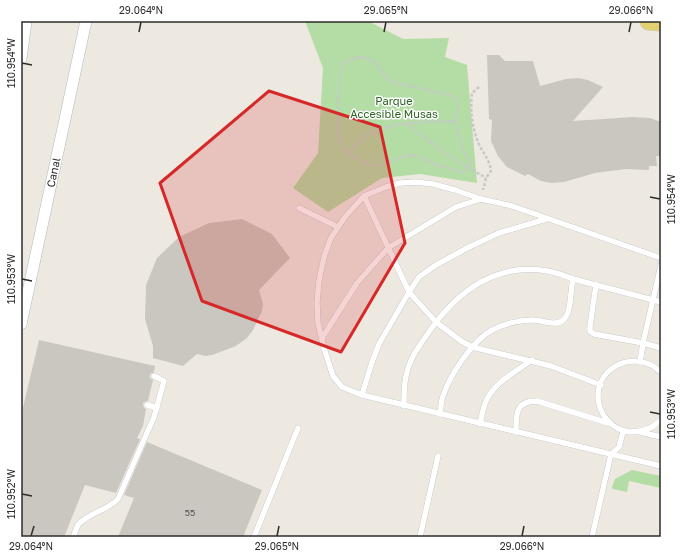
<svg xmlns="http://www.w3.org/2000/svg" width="682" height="558" viewBox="0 0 682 558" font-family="'Golos Text',sans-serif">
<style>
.green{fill:#b3dda4}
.building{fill:#c9c7bf}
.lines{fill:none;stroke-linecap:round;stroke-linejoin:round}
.lane-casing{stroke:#b5b6bf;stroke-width:6}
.street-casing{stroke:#b5b6bf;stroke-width:12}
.primary-casing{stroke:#c8c8c8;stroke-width:19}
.path{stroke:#c8c8c8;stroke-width:2.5;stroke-dasharray:3 2;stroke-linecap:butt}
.lane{stroke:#fff;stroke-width:5.5}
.street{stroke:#fff;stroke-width:11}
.primary{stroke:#e3d071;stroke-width:18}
.marked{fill:#d62828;fill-opacity:0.2;stroke:#d62828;stroke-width:3;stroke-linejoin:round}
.ticks{fill:none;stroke:#2d2d2d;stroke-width:1.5}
.labels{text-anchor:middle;stroke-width:3;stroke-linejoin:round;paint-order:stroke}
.number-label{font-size:9px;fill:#545452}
.park-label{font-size:11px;fill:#2c6423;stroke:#fff}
.street-label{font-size:11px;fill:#2d2d2d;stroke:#fff}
.neatline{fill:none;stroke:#2d2d2d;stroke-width:1.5}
.ticks-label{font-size:10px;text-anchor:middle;fill:#2d2d2d}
</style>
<rect width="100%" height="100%" fill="#ede9e1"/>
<g class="green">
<path d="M 305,21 L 368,21 L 403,39 L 449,38 L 445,57 L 467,65 L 477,183 L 420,174 L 382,178 L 328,212 L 293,188 L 318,153 L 323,68 Z"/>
<path d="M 632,470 L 661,476 L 661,488 L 629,481 L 627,492 L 613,489 L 612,487 L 615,479 Z"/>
</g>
<g class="building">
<path d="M 487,55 L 499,55 L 505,61 L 533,61 L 540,86 L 566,79 L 578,78 L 588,80 L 603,87 L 573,121 L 633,117 L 650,118 L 661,122 L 661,156 L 656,156 L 657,166 L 649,166 L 649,170 L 626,169 L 595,173 L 564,182 L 551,183 L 541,181 L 528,174 L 525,176 L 507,167 L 498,156 L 491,141 L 492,120 L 489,119 Z"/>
<path d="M 242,219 L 272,234 L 290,258 L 259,290 L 263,304 L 262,311 L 253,330 L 247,338 L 236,346 L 212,355 L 205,356 L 197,354 L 183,366 L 153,358 L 153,346 L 145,319 L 146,285 L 157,258 L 179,237 L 209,223 Z"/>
<path d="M 39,340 L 155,366 L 154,372 L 150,374 L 150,378 L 153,380 L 148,401 L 144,402 L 143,404 L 144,408 L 146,409 L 143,426 L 137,438 L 140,439 L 116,493 L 85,485 L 64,537 L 21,537 L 21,416 Z"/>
<path d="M 147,442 L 262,490 L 243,537 L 118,537 L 134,498 L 124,495 Z"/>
</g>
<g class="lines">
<g class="lane-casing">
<g id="lane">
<path d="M 364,196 L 409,292 L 436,322 L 461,341 L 472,347 L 551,366 L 601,385"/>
<path d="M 299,208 L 338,227"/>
<path d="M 661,258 L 512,206 L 481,199 L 455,190 L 433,184 L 415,182 L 400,183 L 386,187 L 364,196 L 345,217 L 331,238 L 324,257 L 319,281 L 317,303 L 318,323 L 324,348 L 333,376 L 342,387 L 362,395 L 661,466"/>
<path d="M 573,279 L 596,285"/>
<path d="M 661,302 L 596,285 L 590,326 L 590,331 L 594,334 L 643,343 L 661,348"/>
<path d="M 322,338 L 357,283 L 388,248 L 456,207 L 481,199"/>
<path d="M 640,362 L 643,343 L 661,265"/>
<path d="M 661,372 C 658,370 654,366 651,365 C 628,354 600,368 598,394 C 597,413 612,431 631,432 C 643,432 652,429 661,420"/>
<path d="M 362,395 L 372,362 L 379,344 L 409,292 L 419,277 L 436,265 L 469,247 L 499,233 L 546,219"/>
<path d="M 147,405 L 157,408"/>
<path d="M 404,406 C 404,391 404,377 410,363 C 414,352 422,342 429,332 C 463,282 514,253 573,279 C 570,290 572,313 563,320 C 556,327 542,320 533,320 C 520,320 504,324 492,330 C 472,341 450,375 443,396 C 441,402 441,408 440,414"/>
<path d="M 480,424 C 482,415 483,407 487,399 C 496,382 516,371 532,360"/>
<path d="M 516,432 C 516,415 515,401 537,401 L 608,423"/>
<path d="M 640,432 L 661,437"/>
<path d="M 73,537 C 75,533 76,528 78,525 C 89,512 107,511 118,499 L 154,417 L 164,381 L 154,376"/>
<path d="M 254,537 L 298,428"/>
<path d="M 420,537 L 438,456"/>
<path d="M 592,537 L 611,454 L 619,447 L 623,432"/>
</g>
</g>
<g class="street-casing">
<g id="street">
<path d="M 21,59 L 26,21"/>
<path id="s1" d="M 21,324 L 86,21"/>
</g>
</g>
<g class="primary-casing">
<path id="primary" d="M 649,21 L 661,22"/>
</g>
<g class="path">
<path d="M 359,57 C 362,57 366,58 369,59 C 379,63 382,76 392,82 L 450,95 L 456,98 C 460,108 455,116 456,126 C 457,136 465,153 471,162 L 467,170 L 463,172 L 437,165 L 417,156 L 410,155 L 396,159 L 379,166 L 368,164 L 348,154 L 342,146 L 337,130 L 340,75 L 343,63 Z"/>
<path d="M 479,87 L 472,93 C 470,109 472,127 478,142 C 482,152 490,160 491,171 L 486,178 L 483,190"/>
<path d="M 407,124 L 449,156 L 486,178"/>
<path d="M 348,154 C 351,151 354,146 358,142 C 385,120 424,122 456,121"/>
</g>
<use href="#lane" class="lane"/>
<use href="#street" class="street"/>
<use href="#primary" class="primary"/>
</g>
<path class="marked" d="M 269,91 L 380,127 L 405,243 L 341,352 L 202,301 L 160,183 Z"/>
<path class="ticks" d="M 139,32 L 141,22M 384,32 L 386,22M 629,32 L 631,22M 22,63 L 32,65M 650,197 L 660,199M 22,279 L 32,281M 650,412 L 660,414M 22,494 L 32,496M 31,536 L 34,526M 277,536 L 279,526M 522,536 L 524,526"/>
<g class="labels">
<g class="number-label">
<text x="190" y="516">55</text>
</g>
<g class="park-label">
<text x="394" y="105">Parque<tspan x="394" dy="13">Accesible Musas</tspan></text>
</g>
<g class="street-label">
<text dy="4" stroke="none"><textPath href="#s1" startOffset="155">Canal</textPath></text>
</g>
</g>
<rect width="682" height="558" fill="none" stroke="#ffffff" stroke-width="44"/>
<rect x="22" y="22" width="638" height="514" class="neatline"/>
<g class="ticks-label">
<text x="141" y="14">29.064°N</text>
<text x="386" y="14">29.065°N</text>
<text x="631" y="14">29.066°N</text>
<text transform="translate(11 63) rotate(-90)" y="4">110.954°W</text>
<text transform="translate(671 199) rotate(-90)" y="4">110.954°W</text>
<text transform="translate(11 279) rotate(-90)" y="4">110.953°W</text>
<text transform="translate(671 414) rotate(-90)" y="4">110.953°W</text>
<text transform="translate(11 494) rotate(-90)" y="4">110.952°W</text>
<text x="31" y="550">29.064°N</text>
<text x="277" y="550">29.065°N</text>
<text x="522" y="550">29.066°N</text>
</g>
</svg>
